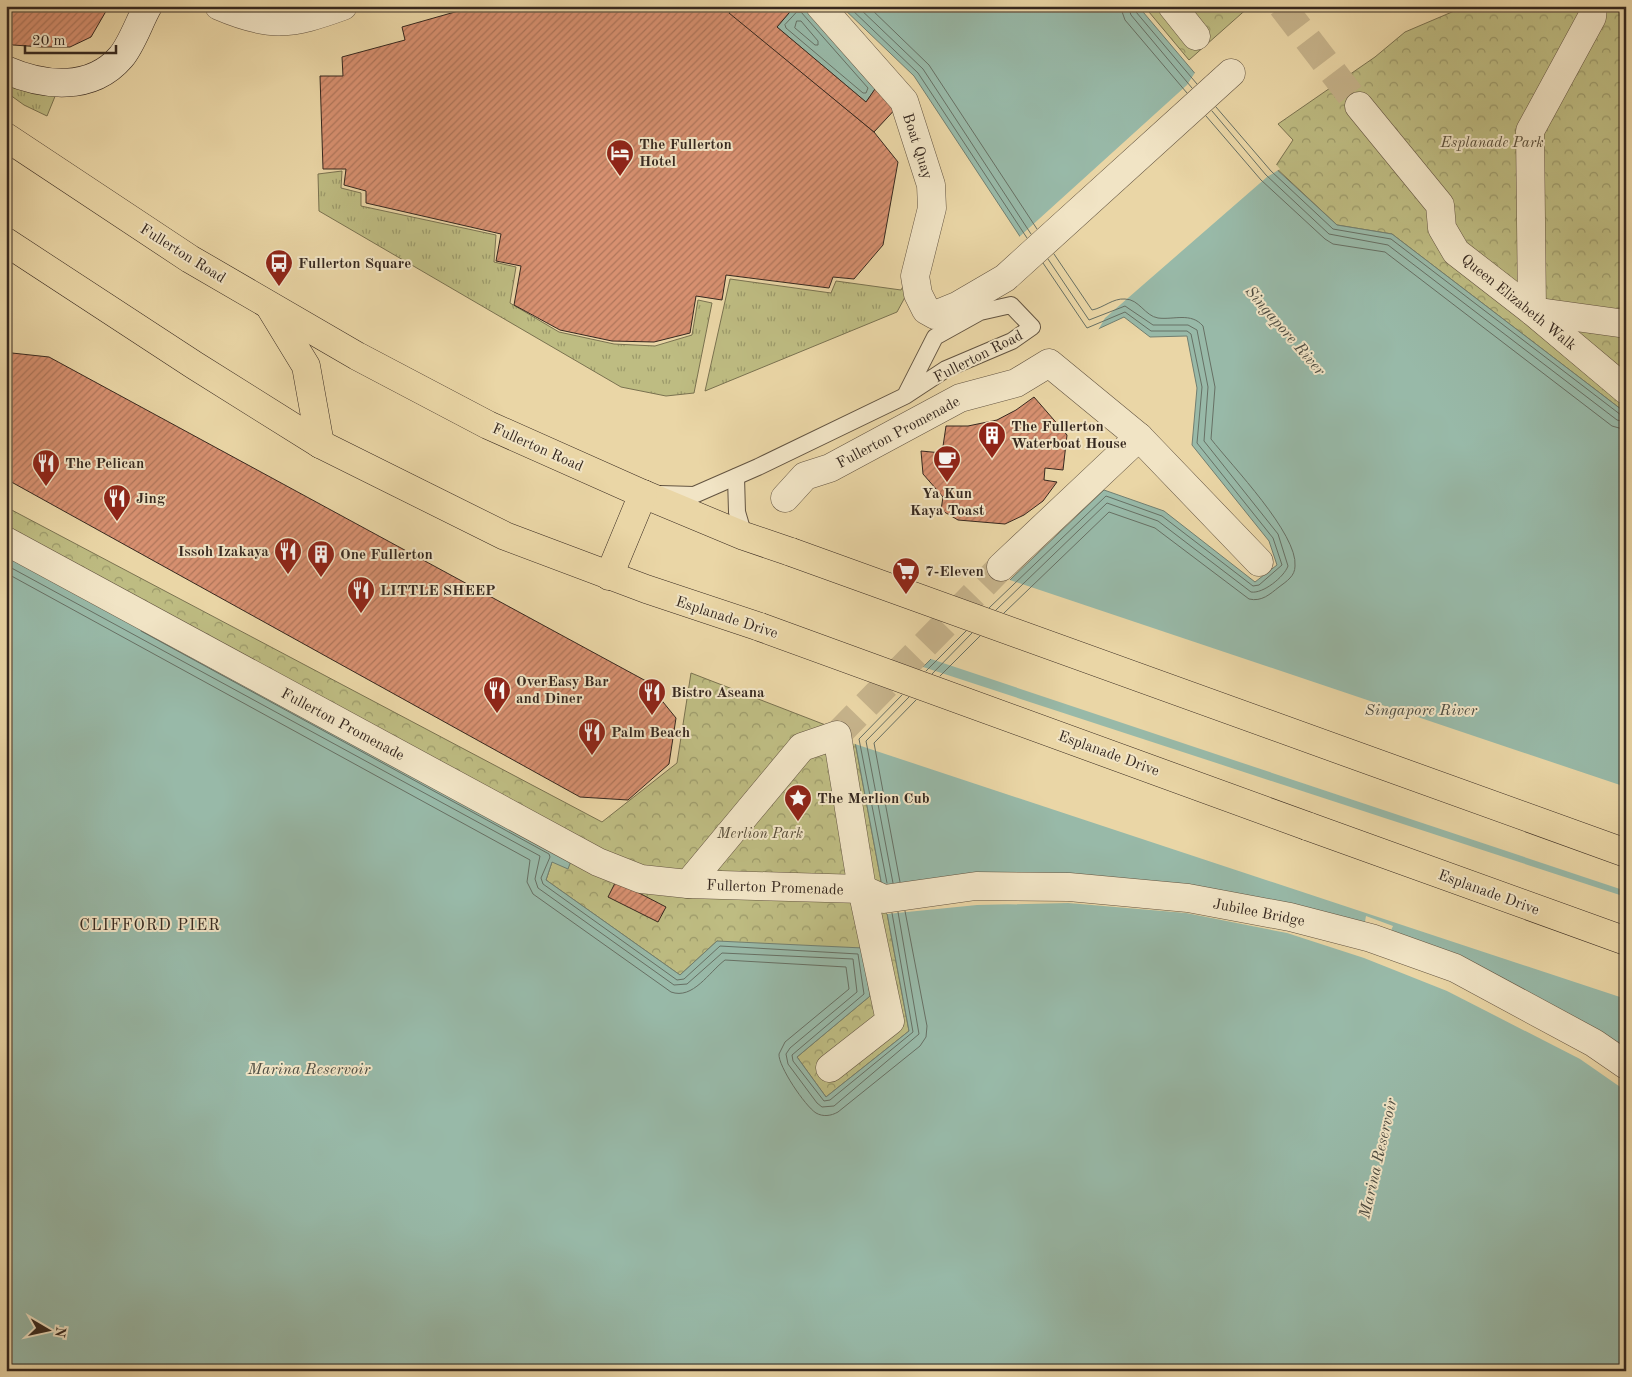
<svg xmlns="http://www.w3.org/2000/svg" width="1632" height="1377" viewBox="0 0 1632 1377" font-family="'Old Standard TT',serif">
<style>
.grass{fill:url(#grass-tufts);stroke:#7a7250}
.forest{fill:url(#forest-crowns);stroke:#7a7250}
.water{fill:#98b9a8;stroke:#717f71}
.pier{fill:#ead6a6}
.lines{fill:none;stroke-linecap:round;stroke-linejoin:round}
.shore{stroke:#677064;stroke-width:1}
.building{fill:url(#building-hatch);stroke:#36281f}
.street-tunnel{stroke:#c6b38b;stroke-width:28;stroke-dasharray:28 14;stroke-linecap:butt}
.lane-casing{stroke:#635441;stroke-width:18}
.street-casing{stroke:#635441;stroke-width:29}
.secondary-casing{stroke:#36281f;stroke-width:29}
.highway-casing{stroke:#36281f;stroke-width:29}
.lane{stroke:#f1e4c5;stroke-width:16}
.street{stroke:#f1e4c5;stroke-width:28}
.secondary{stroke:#f1e4c5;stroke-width:28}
.highway{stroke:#ead6a6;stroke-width:28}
.highway-bridge-casing{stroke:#36281f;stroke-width:29;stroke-linecap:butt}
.highway-bridge{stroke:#ead6a6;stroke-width:28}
.labels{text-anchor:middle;stroke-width:4;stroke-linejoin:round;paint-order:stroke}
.park-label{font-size:15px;font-style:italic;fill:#584d38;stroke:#f1e4c5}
.poi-label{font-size:15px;font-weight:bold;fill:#36281f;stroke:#f1e4c5;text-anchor:start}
.street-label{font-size:15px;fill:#36281f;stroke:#f1e4c5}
.water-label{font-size:16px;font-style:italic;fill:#4e4c41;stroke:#f1e4c5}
.neighbourhood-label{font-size:16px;letter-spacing:1px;fill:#36281f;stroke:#f1e4c5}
</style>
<defs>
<pattern id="grass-tufts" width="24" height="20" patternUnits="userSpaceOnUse" patternTransform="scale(1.25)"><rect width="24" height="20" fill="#bebc82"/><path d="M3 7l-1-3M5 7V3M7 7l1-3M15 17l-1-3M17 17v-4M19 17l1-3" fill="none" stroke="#9b996a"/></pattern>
<pattern id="forest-crowns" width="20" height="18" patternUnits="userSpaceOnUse" patternTransform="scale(1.25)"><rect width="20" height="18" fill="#bebc82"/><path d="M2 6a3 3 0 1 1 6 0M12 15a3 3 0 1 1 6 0" fill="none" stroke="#9b996a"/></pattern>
<pattern id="building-hatch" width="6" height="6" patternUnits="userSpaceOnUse" patternTransform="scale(1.25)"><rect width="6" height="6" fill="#d79070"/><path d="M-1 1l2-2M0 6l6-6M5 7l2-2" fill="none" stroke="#af765b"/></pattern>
</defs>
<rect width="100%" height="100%" fill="#ead6a6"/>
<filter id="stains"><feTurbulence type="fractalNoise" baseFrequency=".004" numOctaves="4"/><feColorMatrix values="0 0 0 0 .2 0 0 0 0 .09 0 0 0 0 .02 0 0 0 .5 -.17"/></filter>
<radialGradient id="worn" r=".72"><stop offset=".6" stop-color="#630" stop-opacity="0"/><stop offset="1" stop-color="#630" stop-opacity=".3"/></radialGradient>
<g class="grass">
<path d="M 6,83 L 58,89 L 47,116 L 24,105 L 6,92 Z"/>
<path d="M 342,171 L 341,188 L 361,193 L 361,206 L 496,235 L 494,262 L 516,267 L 510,303 L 559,332 L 614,344 L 655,346 L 692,335 L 698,300 L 712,303 L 694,393 L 666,396 L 621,387 L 319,211 L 318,174 Z"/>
<path d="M 730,279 L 831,293 L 836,281 L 901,290 L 905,283 L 911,286 L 897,312 L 705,391 Z"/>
</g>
<g class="forest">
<path d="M 1144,6 L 1250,6 L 1189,60 Z"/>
<path d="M 1466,6 L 1615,6 L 1626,10 L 1626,413 L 1392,234 L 1337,225 L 1275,167 L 1293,140 L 1278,124 L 1375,57 L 1405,32 Z"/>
<path d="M 6,507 L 602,822 L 677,763 L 691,673 L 854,736 L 909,1031 L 826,1097 L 797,1057 L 870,996 L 717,941 L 680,975 L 546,880 L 552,862 L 6,552 Z"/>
</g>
<g class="water">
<path d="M 795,6 L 803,6 L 875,89 L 866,102 L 777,27 Z"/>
<path d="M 841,6 L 1138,6 L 1274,167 L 1337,225 L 1392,234 L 1626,413 L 1626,1371 L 6,1371 L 6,552 L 571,861 L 568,869 L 552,862 L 546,880 L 680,975 L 717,941 L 863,948 L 870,996 L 797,1057 L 826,1097 L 909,1031 L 854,736 L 1012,578 L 1104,490 L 1164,511 L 1255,582 L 1277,565 L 1269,541 L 1192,445 L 1197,388 L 1187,336 L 1150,337 L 1124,317 L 1085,335 L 914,76 Z"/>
</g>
<g class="pier">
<path d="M 1196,71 L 1280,169 L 1267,177 L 1105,318 L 1097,332 L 1085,338 L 1018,238 L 1187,85 Z"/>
<path d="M 1007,579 L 1626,787 L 1626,891 L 928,658 Z"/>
<path d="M 920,666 L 1626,897 L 1626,999 L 852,743 L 852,735 Z"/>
<path d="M 976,876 L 1364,927 L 1366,916 L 1393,926 L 1389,935 L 1626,1054 L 1626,1091 L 1580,1059 L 1447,991 L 1364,958 L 1287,933 L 1186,913 L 1068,903 L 977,905 L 887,914 L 882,885 Z"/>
</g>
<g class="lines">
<g class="shore">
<path d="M 848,6 L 918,73 L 1027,238"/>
<path d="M 857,6 L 923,69 L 1031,234"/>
<path d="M 868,6 L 929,65 L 1037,229"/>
<path d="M 1120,6 L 1125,20 L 1187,93"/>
<path d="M 1128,6 L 1131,15 L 1192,88"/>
<path d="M 1134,6 L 1136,12 L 1197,84"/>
<path d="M 797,12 L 801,12 L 868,88 L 866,93 L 863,93 L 786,28 L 785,25 Z"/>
<path d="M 797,21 L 801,21 L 818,41 L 818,45 L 815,45 L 795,28 Z"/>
<path d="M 1216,107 L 1271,171 L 1333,229 L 1391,239 L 1621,415 L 1626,416"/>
<path d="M 1212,111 L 1266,175 L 1329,234 L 1388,245 L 1617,420 L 1626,422"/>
<path d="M 1206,116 L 1261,180 L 1325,239 L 1333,244 L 1385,252 L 1612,426 L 1626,430"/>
<path d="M 6,565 L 540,856 L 535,879 L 538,888 L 674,985 L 687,984 L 722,953 L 853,959 L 857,992 L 790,1048 L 786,1054 L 788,1064 L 817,1103 L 822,1107 L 834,1106 L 919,1034 L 898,912"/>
<path d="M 6,573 L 530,860 L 527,882 L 533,894 L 671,992 C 693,1000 709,972 725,960 L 846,967 L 849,989 L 785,1042 L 779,1054 C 778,1066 805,1106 816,1113 C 823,1117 831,1116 838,1112 L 920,1046 L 926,1037 L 927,1026 L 905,911"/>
<path d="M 989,608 L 1106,496 L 1162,516 L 1253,586 L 1259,585 L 1282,565 L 1273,538 L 1197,443 L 1202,387 L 1191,334 L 1187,331 L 1151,331 L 1125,312 L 1087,328 L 1043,263"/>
<path d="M 996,610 L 1107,503 L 1158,521 L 1251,592 C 1263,594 1284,577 1288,566 L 1278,534 L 1204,441 L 1208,387 L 1197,330 L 1188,325 L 1153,325 L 1125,306 L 1089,320 L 1048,259"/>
<path d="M 1004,613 L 1109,512 L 1155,528 L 1249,599 C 1262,602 1270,594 1279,587 C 1287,581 1295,576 1295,566 C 1298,534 1232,466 1211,439 L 1215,387 L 1203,326 C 1191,312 1174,320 1158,318 C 1145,316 1139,299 1125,299 C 1113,298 1103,308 1092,310 L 1054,254"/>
<path d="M 141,631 L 549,854 L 550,857 L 541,878 L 543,884 L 677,980 L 684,979 L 720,946 L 858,954 L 864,994 L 792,1055 L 793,1061 L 824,1101 L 830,1100 L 913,1032 L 892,913"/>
<path d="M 926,671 L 966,631"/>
<path d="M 932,674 L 972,633"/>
<path d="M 940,676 L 980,636"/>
<path d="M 900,882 L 874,743 L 916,700"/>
<path d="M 887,883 L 859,739 L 902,695"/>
<path d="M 893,883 L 866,741 L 909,697"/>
</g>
</g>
<g class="building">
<path d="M 6,6 L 109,6 L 91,37 L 70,47 L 42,47 L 13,45 L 6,41 Z"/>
<path d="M 476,6 L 722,6 L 874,132 L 898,162 L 883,245 L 854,279 L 833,277 L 829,288 L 726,275 L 722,300 L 696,296 L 690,333 L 654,342 L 612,341 L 560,330 L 514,305 L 521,266 L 496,261 L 501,234 L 366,203 L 366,191 L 344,185 L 346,169 L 323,169 L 320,76 L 343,76 L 342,57 L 405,40 L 402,27 Z"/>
<path d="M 734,6 L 795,6 L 777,27 L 866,102 L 875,89 L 803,6 L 815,6 L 900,104 L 874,132 L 729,13 Z"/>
<path d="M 12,353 L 49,357 L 646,681 L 676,718 L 669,764 L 628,800 L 580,797 L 6,479 L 6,357 Z"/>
<path d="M 1034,397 L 1067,435 L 1063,470 L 1045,468 L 1044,480 L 1057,482 L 1043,501 L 1024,515 L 1005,524 L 958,520 L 941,510 L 943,497 L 923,474 L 921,451 L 942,453 L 946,426 L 968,426 L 997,420 L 1016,410 Z"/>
<path d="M 616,881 L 666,907 L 658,922 L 608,897 Z"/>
</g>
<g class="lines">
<g class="street-tunnel">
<path d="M 1282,6 L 1359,106"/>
<path d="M 837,735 L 1001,567"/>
</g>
<g class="lane-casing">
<g id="lane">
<path d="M 736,477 L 737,512 L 744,536"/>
<path d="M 660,494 L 694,495 L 758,467 L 905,396 L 946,369 L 1012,341 L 1032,327 L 1011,305 L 980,312 L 935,337 L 905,396"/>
</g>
</g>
<g class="street-casing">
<g id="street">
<path d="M 219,6 C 270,28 291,25 343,6"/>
<path d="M 820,6 L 904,101 L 931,185 L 932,208 L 915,276 L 918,294 L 926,310 L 935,315 L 957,306 L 1005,278 L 1231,73"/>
<path d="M 1172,6 L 1196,36"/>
<path d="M 1593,6 L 1592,17 L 1530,131 L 1532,311 L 1626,324"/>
<path d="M 1359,106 L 1440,205 L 1442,228 L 1456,252 L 1532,311 L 1626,390"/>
<path d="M 1139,437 L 1259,562"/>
<path d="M 785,498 L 805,476 L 830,468 L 960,398 L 1016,383 L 1049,363 L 1139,437 L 1001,567"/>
<path d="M 6,541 L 598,862 L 641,879 L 688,884 L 802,747 L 837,735 L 862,889 L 890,1021 L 830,1068"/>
<path d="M 688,884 L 862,889 L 884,899 L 976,886 L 1069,887 L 1188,898 L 1290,917 L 1371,938 L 1455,968 L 1594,1043 L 1626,1065"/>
</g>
</g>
<g class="secondary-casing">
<path id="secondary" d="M 6,70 C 43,86 91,92 121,57 C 132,44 139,22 148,6"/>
</g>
<g class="highway-casing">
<g id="highway">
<path d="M 6,137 L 190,259 L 357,356 L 488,425 L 643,494 L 744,536 L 791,552"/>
<path d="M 6,242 L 194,365 L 320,444 L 505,536 L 646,589 L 760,627"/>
<path d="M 270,307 L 306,366 L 320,444"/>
<path d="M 609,576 L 643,494"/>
<path d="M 1307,826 L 1626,941"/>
</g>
</g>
<use href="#lane" class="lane"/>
<use href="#street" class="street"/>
<use href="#secondary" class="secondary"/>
<use href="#highway" class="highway"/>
<g class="highway-bridge-casing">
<g id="highway-bridge">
<path d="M 791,552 L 1626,853"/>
<path d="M 760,627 L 1307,826"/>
</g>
</g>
<use href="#highway-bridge" class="highway-bridge"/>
</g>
<defs>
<g id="hotel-pin" transform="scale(1.4375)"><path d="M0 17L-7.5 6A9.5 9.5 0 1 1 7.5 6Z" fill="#8f2418" stroke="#f1e4c5"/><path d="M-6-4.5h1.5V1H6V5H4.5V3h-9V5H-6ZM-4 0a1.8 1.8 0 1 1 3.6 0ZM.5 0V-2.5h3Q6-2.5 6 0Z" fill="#fff"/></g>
<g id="bus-pin" transform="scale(1.4375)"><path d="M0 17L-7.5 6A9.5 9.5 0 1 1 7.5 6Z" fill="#8f2418" stroke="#f1e4c5"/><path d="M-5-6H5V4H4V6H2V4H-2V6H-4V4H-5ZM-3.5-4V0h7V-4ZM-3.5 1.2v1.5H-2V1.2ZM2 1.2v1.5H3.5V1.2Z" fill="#fff"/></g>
<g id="building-pin" transform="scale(1.4375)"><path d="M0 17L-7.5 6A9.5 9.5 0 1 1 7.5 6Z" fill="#8f2418" stroke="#f1e4c5"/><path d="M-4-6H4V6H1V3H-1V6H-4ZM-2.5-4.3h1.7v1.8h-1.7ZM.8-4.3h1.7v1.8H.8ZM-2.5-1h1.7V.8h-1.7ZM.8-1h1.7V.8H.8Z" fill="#fff"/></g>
<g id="cafe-pin" transform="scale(1.4375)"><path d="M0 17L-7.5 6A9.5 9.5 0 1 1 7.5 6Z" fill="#8f2418" stroke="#f1e4c5"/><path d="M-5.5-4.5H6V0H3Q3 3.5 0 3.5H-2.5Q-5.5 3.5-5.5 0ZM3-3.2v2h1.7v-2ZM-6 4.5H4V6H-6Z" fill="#fff"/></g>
<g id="restaurant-pin" transform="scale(1.4375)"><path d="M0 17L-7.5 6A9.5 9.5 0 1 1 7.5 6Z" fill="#8f2418" stroke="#f1e4c5"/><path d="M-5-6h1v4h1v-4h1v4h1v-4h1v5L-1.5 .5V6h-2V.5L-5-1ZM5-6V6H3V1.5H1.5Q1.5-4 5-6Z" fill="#fff"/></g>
<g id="supermarket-pin" transform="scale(1.4375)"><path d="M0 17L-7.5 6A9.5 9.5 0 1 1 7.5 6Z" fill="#8f2418" stroke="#f1e4c5"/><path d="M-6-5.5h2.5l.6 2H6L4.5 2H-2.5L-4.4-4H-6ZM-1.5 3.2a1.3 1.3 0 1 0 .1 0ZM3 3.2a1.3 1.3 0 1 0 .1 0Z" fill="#fff"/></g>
<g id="sight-pin" transform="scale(1.4375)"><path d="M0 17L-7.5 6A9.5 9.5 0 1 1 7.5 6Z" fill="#8f2418" stroke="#f1e4c5"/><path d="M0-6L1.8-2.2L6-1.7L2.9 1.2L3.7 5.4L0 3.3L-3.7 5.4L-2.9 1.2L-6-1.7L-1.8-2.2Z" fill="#fff"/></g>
</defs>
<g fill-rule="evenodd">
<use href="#hotel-pin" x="620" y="153"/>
<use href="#bus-pin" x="279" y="263"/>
<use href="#building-pin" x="992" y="435"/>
<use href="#cafe-pin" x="947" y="459"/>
<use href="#restaurant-pin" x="46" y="463"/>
<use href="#restaurant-pin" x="117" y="498"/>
<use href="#restaurant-pin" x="288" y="551"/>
<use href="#building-pin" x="321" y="554"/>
<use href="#supermarket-pin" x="906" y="571"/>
<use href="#restaurant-pin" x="361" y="590"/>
<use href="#restaurant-pin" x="497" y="690"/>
<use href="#restaurant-pin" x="652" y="692"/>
<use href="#restaurant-pin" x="592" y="732"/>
<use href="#sight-pin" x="798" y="798"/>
</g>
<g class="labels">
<g class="park-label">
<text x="1492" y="147">Esplanade Park</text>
<text x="760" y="838">Merlion Park</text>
</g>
<g class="poi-label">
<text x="639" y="149">The Fullerton<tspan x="639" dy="17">Hotel</tspan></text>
<text x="298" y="268">Fullerton Square</text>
<text x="1011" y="431">The Fullerton<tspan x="1011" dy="17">Waterboat House</tspan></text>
<text x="65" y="468">The Pelican</text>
<text x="947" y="498" text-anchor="middle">Ya Kun<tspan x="947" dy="17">Kaya Toast</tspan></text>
<text x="136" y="503">Jing</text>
<text x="269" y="556" text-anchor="end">Issoh Izakaya</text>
<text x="340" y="559">One Fullerton</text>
<text x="925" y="576">7-Eleven</text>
<text x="380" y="595">LITTLE SHEEP</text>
<text x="516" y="686">OverEasy Bar<tspan x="516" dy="17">and Diner</tspan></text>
<text x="671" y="697">Bistro Aseana</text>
<text x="611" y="737">Palm Beach</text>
<text x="817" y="803">The Merlion Cub</text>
</g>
<g class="street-label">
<text transform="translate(918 146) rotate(72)" y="5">Boat Quay</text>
<text transform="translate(183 253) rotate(32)" y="5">Fullerton Road</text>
<text transform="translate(1519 302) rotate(39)" y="5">Queen Elizabeth Walk</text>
<text transform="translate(978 356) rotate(-27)" y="5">Fullerton Road</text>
<text transform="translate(898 432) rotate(-28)" y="5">Fullerton Promenade</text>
<text transform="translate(538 447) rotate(24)" y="5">Fullerton Road</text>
<text transform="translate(727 617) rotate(18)" y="5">Esplanade Drive</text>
<text transform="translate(343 724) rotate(28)" y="5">Fullerton Promenade</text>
<text transform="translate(1109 753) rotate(20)" y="5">Esplanade Drive</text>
<text transform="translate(775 887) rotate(2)" y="5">Fullerton Promenade</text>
<text transform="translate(1489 892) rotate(20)" y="5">Esplanade Drive</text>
<text transform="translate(1259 912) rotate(11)" y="5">Jubilee Bridge</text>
</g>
<g class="water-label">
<text transform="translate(1286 330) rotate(49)" y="6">Singapore River</text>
<text x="1421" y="715">Singapore River</text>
<text x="309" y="1074">Marina Reservoir</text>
<text transform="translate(1377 1158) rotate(-77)" y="6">Marina Reservoir</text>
</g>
<g class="neighbourhood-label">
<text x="150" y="930">CLIFFORD PIER</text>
</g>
</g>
<rect width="1632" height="1377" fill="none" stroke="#ead6a6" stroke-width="25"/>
<rect x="8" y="8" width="1617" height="1362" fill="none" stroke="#36281f" stroke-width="2.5"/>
<rect x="12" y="12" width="1607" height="1352" fill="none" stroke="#36281f"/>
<g transform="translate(48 1330) rotate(99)" stroke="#f1e4c5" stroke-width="4" paint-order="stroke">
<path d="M0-4L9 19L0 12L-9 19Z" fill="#36281f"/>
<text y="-8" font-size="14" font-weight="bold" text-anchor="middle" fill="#36281f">N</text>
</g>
<path d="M25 45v8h91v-8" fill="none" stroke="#36281f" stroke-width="2.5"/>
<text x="32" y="45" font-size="15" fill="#36281f" stroke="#f1e4c5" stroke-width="4" paint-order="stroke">20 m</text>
<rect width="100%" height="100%" filter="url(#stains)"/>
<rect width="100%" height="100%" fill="url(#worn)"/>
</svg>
